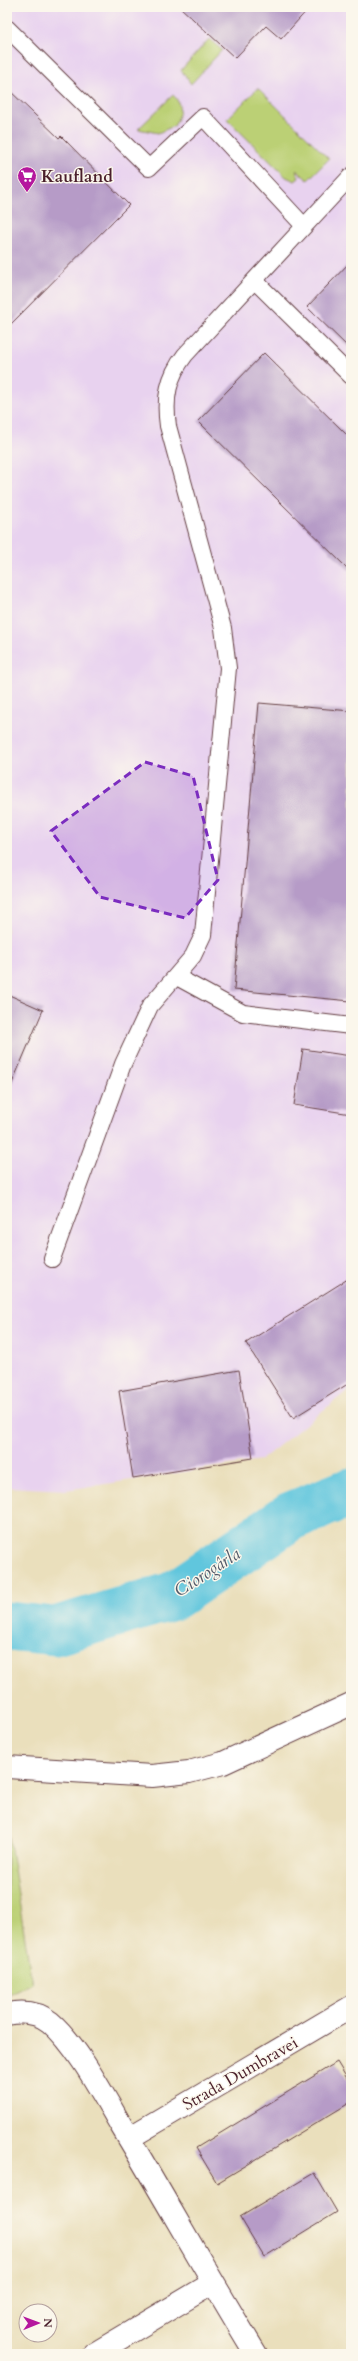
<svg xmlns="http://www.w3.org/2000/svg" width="358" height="2361" viewBox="0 0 358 2361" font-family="Cardo,serif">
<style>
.built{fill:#e8d2ef}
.green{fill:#bbd074;stroke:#827850}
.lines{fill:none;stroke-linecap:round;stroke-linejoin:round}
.river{stroke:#60c6dd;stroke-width:49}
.building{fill:#b69bc7}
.service-casing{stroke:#623c41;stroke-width:18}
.minor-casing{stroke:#623c41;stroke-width:24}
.service{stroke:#fff;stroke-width:16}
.minor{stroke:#fff;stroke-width:22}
.marked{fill:#7b2cbf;fill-opacity:0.2;stroke:#7b2cbf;stroke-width:3;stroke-dasharray:8 5;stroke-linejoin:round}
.labels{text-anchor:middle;stroke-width:3;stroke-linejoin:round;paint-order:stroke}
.poi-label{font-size:17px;font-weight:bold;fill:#4a1f2b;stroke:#fbf7ec;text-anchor:start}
.street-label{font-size:17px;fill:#4a1f2b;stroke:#fbf7ec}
.water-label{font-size:18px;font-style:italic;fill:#525969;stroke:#fbf7ec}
</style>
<rect width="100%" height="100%" fill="#fbf7ec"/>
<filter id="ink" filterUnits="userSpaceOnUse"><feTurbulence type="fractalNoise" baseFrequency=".025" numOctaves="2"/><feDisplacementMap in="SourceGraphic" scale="8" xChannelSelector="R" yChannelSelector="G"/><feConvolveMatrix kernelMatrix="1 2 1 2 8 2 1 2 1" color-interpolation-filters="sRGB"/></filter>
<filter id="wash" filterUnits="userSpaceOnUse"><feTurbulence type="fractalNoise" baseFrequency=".012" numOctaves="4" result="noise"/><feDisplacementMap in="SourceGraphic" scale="16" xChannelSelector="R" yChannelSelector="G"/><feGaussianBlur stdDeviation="0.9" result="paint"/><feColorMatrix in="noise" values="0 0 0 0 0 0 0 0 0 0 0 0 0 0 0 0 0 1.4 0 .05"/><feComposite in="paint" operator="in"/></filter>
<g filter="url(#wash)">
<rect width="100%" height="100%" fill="#eadfbc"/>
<path class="built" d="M 7,7 L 351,7 L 351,1388 L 261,1460 L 66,1490 L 7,1487 Z"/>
<g class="green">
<path d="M 209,39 L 222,50 L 191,84 L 181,70 Z"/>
<path d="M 258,88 L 329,159 L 308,180 L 296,170 L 299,178 L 295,181 L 286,177 L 227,119 Z"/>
<path d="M 173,95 C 182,103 181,116 174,126 L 158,133 L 138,129 Z"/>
<path d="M 7,1824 L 32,1983 L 7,1996 Z"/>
</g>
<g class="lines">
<path class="river" d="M 7,1626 L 55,1631 L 173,1596 L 291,1516 L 351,1492"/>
</g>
<g id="blocks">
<g class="building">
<path d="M 180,7 L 310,7 L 281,39 L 266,26 L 235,58 Z"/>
<path d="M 7,88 L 59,138 L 61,136 L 129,205 L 7,328 Z"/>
<path d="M 351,261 L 351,350 L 307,307 Z"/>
<path d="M 264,353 L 351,439 L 351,572 L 198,421 Z"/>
<path d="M 259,703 L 351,711 L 351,1001 L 234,990 Z"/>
<path d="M 7,994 L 43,1010 L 7,1095 Z"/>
<path d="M 303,1049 L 351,1056 L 351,1114 L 294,1105 Z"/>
<path d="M 351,1277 L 351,1382 L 293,1418 L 246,1343 Z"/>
<path d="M 239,1370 L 253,1458 L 133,1478 L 119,1391 Z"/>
<path d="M 337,2062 L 351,2085 L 351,2102 L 217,2183 L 196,2148 Z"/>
<path d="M 314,2173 L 337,2212 L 264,2257 L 240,2217 Z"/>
</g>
</g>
</g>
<g filter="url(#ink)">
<use href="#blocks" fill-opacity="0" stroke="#623c41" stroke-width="1"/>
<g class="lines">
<g class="service-casing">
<g id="service">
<path d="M 7,28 L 149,168 L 203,117 L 304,226"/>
<path d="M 255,281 L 351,376"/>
<path d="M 177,977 L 243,1013 L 351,1026"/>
<path d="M 52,1259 L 123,1064 L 150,1006 L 193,956 L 203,935 L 228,668 L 223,628 L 168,426 C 164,398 168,377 185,355 L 351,176"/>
</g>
</g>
<g class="minor-casing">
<g id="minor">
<path d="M 7,1767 L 152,1776 L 189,1772 L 223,1763 L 351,1704"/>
<path d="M 7,2014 C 22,2011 38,2012 50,2022 C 78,2046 103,2095 122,2127 C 167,2202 210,2279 256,2354"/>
<path d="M 129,2138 L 351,2007"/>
<path d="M 94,2354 L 213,2283"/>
</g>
</g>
<use href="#service" class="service"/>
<use href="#minor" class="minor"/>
</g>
</g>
<path class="marked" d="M 145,762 L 193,776 L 218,880 L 185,918 L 100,897 L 51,831 Z"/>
<defs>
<g id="supermarket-pin" transform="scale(1)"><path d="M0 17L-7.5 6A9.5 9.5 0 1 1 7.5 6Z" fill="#b5179e" stroke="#fbf7ec"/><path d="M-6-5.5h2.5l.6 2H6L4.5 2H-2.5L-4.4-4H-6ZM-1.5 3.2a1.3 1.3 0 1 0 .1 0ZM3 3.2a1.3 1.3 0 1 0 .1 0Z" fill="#fff"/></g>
</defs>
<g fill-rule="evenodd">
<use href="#supermarket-pin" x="27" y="176"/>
</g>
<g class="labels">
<g class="poi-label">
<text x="41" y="182">Kaufland</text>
</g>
<g class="street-label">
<text transform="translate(240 2073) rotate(-30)" y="6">Strada Dumbravei</text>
</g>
<g class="water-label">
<text transform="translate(207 1572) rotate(-33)" y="6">Ciorogârla</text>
</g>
</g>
<rect width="358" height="2361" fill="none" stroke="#fbf7ec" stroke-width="24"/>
<g transform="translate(38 2323) rotate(89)"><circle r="19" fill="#fbf7ec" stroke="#b4a19f"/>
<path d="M0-3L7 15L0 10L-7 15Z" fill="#b5179e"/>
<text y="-6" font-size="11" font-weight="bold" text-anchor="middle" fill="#4a1f2b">N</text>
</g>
</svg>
